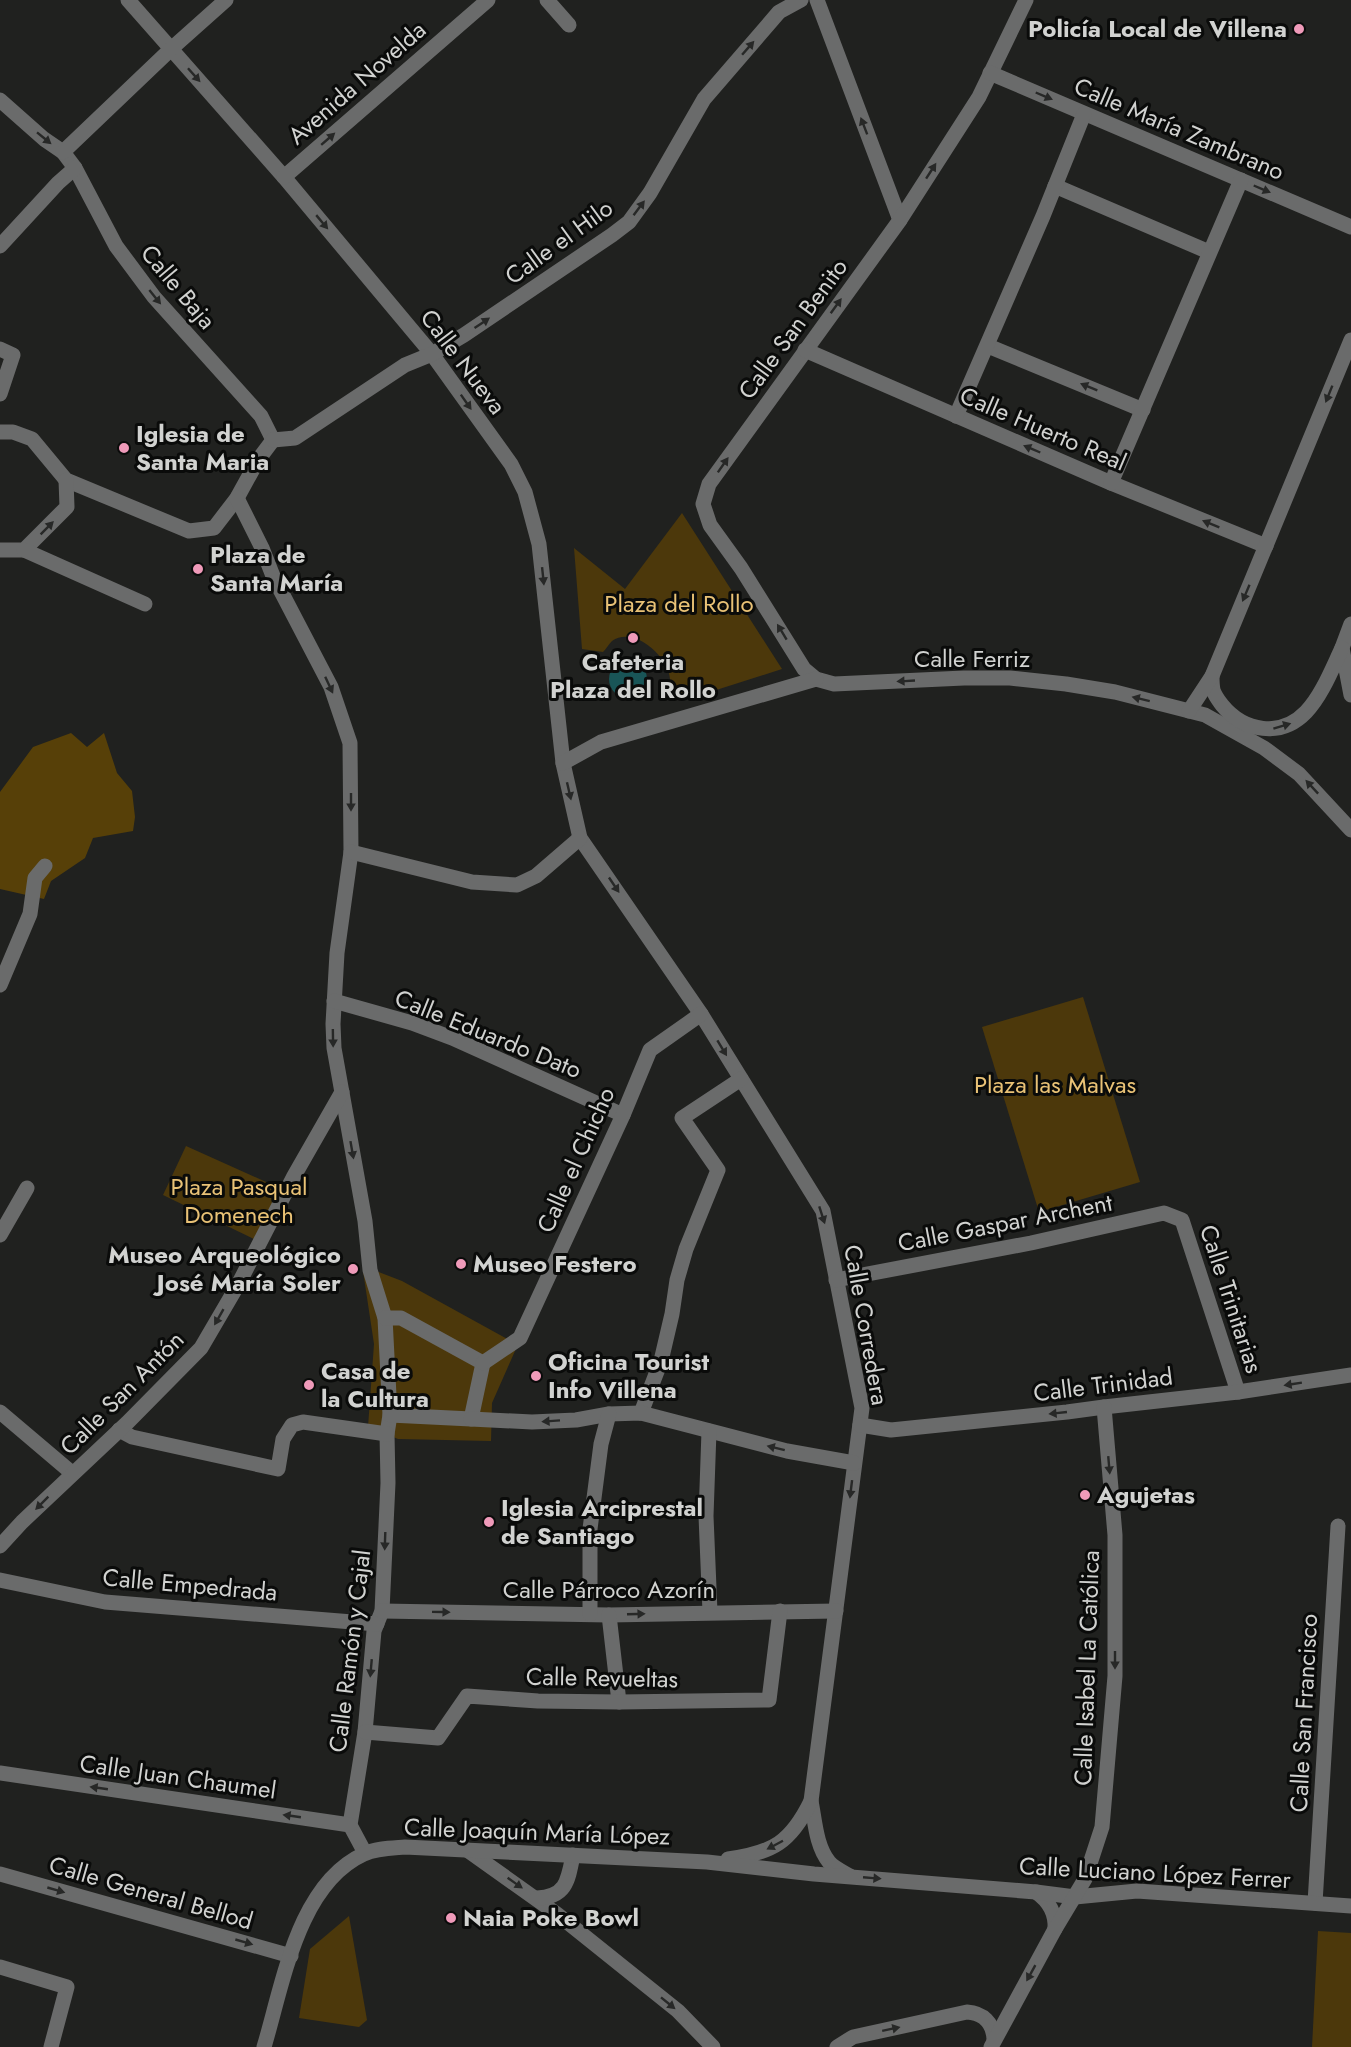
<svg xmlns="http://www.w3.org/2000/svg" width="1351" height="2047" viewBox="0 0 1351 2047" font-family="Jost,sans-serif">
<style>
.green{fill:#4c380b}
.forest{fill:#574008}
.water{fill:#195557}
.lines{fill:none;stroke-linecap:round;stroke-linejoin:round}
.minor{stroke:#6a6b6b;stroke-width:15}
.oneway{fill:#272827}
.poi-dot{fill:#ef9ab9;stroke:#0a0b0a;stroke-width:2}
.labels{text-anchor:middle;stroke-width:6;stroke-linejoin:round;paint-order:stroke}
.poi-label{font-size:24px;font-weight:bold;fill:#d1d2d0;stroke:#0a0b0a;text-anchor:start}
.street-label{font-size:24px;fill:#d1d2d0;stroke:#0a0b0a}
.park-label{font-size:24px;fill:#e9c276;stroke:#0a0b0a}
</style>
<rect width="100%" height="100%" fill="#20211f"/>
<g class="green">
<path d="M 682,513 L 782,669 L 688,699 L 665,697 C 666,692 670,685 670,679 C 669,657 634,625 612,641 C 609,644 606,649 603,652 L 582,649 L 574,548 L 625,589 Z"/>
<path d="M 1083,997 L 1140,1182 L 1039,1212 L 982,1027 Z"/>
<path d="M 186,1146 L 286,1191 L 260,1242 L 163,1195 Z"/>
<path d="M 363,1271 L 376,1271 L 402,1281 L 511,1341 L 519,1342 L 492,1403 L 491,1441 L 398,1439 L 368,1427 L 374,1344 Z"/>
<path d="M 349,1916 L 367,2020 L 359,2027 L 299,2018 L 310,1949 Z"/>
<path d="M 1318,1931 L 1351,1933 L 1351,2047 L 1312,2047 Z"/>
</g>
<path class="forest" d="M 71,733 L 87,747 L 104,733 L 117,773 L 132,791 L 135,817 L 133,831 L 93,838 L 85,858 L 51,881 L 44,899 L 0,889 L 0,792 L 33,747 Z"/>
<circle class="water" cx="628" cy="679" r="19"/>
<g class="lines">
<g class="minor">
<path d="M 128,0 L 284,177 L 432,354 L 511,464 L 525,492 L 539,544 L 563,763 L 580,838 L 701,1014 L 823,1211 L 862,1408 L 811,1801 C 815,1821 816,1846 829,1862 C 834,1868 843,1872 850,1876"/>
<path d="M 547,0 L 569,25"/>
<path d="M 817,0 L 900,220"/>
<path d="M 1026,0 L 979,97 L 900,220 L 709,484 L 703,504 L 710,525 L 741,568 L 804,669 L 816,679 L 834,684 L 964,678 L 1010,678 L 1066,684 L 1115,692 L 1205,715 L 1264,748 L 1299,774 L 1351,830"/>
<path d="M 990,73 L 1351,227"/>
<path d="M 0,100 L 44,139 L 63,152 L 75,168 L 116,246 L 154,297 L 261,416 L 273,440"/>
<path d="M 63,152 L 171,49 L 226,0"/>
<path d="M 284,177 L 488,0"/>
<path d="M 1055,186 L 1209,252"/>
<path d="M 0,246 L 58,183 L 75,168"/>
<path d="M 988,346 L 1143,410"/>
<path d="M 0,349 L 13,355 L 0,394"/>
<path d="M 805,350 L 1111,483 L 1266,546"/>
<path d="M 956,416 L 1043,216 L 1084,114"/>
<path d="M 0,432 L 13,432 L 32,439 L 66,480 L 189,531 L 214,528 L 237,498 L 258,460 L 273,440"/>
<path d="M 273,440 L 295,438 L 405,365 L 432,354 L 464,335 L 612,235 L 629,222 L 650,193 L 704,99 L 779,12 L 801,0"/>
<path d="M 1111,483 L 1241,180"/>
<path d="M 237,498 L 262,548 L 273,576 L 331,687 L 350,743 L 351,852 L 337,953 L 333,1024 L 334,1048 L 365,1221 L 370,1270 L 385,1318 L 390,1415 L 387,1434 L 388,1483 L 382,1611 L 374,1631 L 365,1732 L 350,1825 L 365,1853"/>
<path d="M 0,550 L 24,550 L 67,507 L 66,480"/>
<path d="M 24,550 L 145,604"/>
<path d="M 1351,624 L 1342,648 L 1351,695"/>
<path d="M 1212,676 C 1212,680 1212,685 1213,690 C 1215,696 1219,701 1222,705 C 1244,732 1281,738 1306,712 C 1322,695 1332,669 1342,648"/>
<path d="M 1189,711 L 1212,676 L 1351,340"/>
<path d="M 563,763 L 601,742 L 816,679"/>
<path d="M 351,852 L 472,882 L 517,885 L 536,876 L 580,838"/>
<path d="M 0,985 L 30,914 L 35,878 L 45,866"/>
<path d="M 334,1001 L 412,1023 L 452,1038 L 623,1115"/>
<path d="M 0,1235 L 27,1188"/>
<path d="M 836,1280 L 1031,1243 L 1164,1213 L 1182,1220 L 1238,1392"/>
<path d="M 385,1318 L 401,1318 L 483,1363 L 471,1419 L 390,1415"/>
<path d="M 483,1363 L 520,1338 L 623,1115 L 650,1050 L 701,1014"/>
<path d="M 0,1412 L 72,1473"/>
<path d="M 641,1413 L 661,1361 L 672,1314 L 677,1280 L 686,1249 L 718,1170 L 682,1118 L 741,1079"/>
<path d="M 471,1419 L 532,1422 L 576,1420 L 609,1414 L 641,1413 L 787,1451 L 854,1463"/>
<path d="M 860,1425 L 891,1430 L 1067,1412 L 1104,1407 L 1238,1392 L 1351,1375"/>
<path d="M 119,1430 L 132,1437 L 278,1469 L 283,1439 L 292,1425 L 303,1422 L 387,1434"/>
<path d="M 709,1431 L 706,1516 L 710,1612"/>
<path d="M 0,1546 L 22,1522 L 127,1423 L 201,1348 L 239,1283 L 294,1176 L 342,1092"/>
<path d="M 0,1580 L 105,1602 L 377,1624"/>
<path d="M 382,1611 L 609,1615 L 836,1611"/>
<path d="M 590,1614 L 590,1529 L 601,1444 L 609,1414"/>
<path d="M 609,1615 L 619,1702"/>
<path d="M 365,1732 L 438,1738 L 467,1696 L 538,1701 L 619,1702 L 769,1700 L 780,1611"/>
<path d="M 0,1773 L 350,1825"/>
<path d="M 467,1850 L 557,1914 L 678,2011 L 713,2047"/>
<path d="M 728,1859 C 773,1853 791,1842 811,1801"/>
<path d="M 0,1874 L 291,1956"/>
<path d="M 1036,1892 C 1049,1901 1056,1914 1055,1929"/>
<path d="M 537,1898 C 566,1897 568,1881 573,1855"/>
<path d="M 1315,1903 L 1338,1526"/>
<path d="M 0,1967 L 67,1987 L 51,2047"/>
<path d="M 264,2047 C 283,1984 298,1884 364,1854 C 376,1848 392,1848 405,1847 L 707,1862 L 814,1874 L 1036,1892 L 1075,1897 L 1137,1891 L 1351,1906"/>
<path d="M 837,2047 L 853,2037 L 967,2012 C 983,2013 993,2023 994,2039"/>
<path d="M 991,2047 L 1055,1929 L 1085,1879 L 1102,1827 L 1115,1676 L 1115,1535 L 1104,1407"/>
</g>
</g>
<defs><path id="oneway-solid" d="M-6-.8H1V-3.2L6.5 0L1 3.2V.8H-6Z" transform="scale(1.5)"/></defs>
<g class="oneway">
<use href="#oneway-solid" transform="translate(748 48) rotate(-49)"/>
<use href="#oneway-solid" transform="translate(194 75) rotate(48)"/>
<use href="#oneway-solid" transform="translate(1044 96) rotate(23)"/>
<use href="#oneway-solid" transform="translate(864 126) rotate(-111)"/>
<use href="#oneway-solid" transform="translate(44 138) rotate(39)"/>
<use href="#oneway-solid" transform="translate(328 139) rotate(-41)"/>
<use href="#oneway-solid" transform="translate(931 171) rotate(-57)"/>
<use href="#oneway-solid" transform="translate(1262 189) rotate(23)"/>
<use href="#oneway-solid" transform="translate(639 208) rotate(-53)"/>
<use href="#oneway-solid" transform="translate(322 222) rotate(50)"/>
<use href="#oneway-solid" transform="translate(155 297) rotate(51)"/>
<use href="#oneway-solid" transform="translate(836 306) rotate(-54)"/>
<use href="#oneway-solid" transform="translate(482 323) rotate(-34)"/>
<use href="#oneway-solid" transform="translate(1089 387) rotate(-158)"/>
<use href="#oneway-solid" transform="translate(1329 394) rotate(112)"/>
<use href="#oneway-solid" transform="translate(466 402) rotate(55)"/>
<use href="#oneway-solid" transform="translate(1032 449) rotate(-157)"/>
<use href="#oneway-solid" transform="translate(723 465) rotate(-55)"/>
<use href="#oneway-solid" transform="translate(1211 524) rotate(-158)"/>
<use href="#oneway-solid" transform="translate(47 528) rotate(-45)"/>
<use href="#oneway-solid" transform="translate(543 576) rotate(84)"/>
<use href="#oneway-solid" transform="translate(1246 593) rotate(113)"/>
<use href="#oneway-solid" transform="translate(782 632) rotate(-121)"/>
<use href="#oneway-solid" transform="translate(906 681) rotate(177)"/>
<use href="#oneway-solid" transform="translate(329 685) rotate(65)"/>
<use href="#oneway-solid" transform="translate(1141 699) rotate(-166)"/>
<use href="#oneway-solid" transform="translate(1282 726) rotate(-17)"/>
<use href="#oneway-solid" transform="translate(1312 787) rotate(-133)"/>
<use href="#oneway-solid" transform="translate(569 791) rotate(77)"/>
<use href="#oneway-solid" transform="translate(351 802) rotate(90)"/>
<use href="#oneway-solid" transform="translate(614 885) rotate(56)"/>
<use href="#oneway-solid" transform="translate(333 1038) rotate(89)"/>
<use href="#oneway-solid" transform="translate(722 1048) rotate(59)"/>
<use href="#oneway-solid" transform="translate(352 1150) rotate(80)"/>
<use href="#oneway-solid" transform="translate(822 1215) rotate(72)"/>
<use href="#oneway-solid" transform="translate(219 1317) rotate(120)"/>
<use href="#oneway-solid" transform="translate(1293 1384) rotate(171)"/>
<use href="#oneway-solid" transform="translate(1058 1413) rotate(174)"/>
<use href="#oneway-solid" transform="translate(551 1421) rotate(176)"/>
<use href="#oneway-solid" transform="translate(776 1448) rotate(-166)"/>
<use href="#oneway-solid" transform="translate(1109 1465) rotate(85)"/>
<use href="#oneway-solid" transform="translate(851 1489) rotate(97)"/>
<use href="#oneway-solid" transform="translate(42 1503) rotate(135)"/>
<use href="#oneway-solid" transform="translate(385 1541) rotate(92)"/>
<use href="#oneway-solid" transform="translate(441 1612) rotate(1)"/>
<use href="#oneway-solid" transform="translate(636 1614) rotate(-2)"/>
<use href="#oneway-solid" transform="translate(1115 1660) rotate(90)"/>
<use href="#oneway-solid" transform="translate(371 1668) rotate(95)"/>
<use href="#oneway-solid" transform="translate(99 1788) rotate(-172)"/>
<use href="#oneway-solid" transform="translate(292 1816) rotate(-172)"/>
<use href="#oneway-solid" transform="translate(775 1845) rotate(152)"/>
<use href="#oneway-solid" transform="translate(872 1878) rotate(5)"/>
<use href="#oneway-solid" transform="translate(515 1883) rotate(35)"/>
<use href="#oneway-solid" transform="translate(56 1890) rotate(16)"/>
<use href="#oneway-solid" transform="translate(244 1942) rotate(16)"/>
<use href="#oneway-solid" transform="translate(1031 1973) rotate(119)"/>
<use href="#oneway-solid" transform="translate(668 2003) rotate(39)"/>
<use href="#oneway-solid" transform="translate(891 2029) rotate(-12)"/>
</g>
<g class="poi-dot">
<circle cx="1299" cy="29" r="6"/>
<circle cx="124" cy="448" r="6"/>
<circle cx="198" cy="569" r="6"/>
<circle cx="633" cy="638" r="6"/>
<circle cx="461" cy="1264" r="6"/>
<circle cx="353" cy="1269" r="6"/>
<circle cx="536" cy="1376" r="6"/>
<circle cx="309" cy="1385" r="6"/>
<circle cx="1085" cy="1495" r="6"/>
<circle cx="489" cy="1522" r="6"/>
<circle cx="451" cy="1918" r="6"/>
</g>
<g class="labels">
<g class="poi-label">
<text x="1287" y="37" text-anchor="end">Policía Local de Villena</text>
<text x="136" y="442">Iglesia de<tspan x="136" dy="28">Santa Maria</tspan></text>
<text x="210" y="563">Plaza de<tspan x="210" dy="28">Santa María</tspan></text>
<text x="633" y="670" text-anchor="middle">Cafeteria<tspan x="633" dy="28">Plaza del Rollo</tspan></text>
<text x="341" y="1263" text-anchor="end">Museo Arqueológico<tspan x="341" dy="28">José María Soler</tspan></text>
<text x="473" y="1272">Museo Festero</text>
<text x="548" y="1370">Oficina Tourist<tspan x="548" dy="28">Info Villena</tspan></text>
<text x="321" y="1379">Casa de<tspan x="321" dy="28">la Cultura</tspan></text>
<text x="1097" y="1503">Agujetas</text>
<text x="501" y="1516">Iglesia Arciprestal<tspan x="501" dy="28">de Santiago</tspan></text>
<text x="463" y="1926">Naia Poke Bowl</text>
</g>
<g class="street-label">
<text transform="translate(357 83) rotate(-41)" y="8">Avenida Novelda</text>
<text transform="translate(1179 129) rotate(23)" y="8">Calle María Zambrano</text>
<text transform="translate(559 242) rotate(-36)" y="8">Calle el Hilo</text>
<text transform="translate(178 287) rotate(50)" y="8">Calle Baja</text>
<text transform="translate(793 329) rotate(-54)" y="8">Calle San Benito</text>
<text transform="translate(463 362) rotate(53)" y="8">Calle Nueva</text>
<text transform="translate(1043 429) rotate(23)" y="8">Calle Huerto Real</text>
<text x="972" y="667">Calle Ferriz</text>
<text transform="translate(488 1034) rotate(22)" y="8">Calle Eduardo Dato</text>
<text transform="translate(576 1160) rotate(-66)" y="8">Calle el Chicho</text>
<text transform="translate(1005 1223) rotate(-11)" y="8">Calle Gaspar Archent</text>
<text transform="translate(1231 1299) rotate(72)" y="8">Calle Trinitarias</text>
<text transform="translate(866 1325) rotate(80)" y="8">Calle Corredera</text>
<text transform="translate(1103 1385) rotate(-7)" y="8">Calle Trinidad</text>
<text transform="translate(122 1393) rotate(-45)" y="8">Calle San Antón</text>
<text transform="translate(190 1585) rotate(5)" y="8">Calle Empedrada</text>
<text x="609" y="1598">Calle Párroco Azorín</text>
<text transform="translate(350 1651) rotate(-83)" y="8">Calle Ramón y Cajal</text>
<text transform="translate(1087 1668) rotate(-88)" y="8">Calle Isabel La Católica</text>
<text transform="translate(602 1678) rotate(1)" y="8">Calle Revueltas</text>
<text transform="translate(1304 1713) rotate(-87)" y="8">Calle San Francisco</text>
<text transform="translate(178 1777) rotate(8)" y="8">Calle Juan Chaumel</text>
<text transform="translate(537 1832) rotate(2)" y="8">Calle Joaquín María López</text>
<text transform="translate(1155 1873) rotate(3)" y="8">Calle Luciano López Ferrer</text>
<text transform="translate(151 1893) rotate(16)" y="8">Calle General Bellod</text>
</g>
<g class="park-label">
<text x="679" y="612">Plaza del Rollo</text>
<text x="1055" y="1093">Plaza las Malvas</text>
<text x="239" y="1195">Plaza Pasqual<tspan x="239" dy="28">Domenech</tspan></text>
</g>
</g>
</svg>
